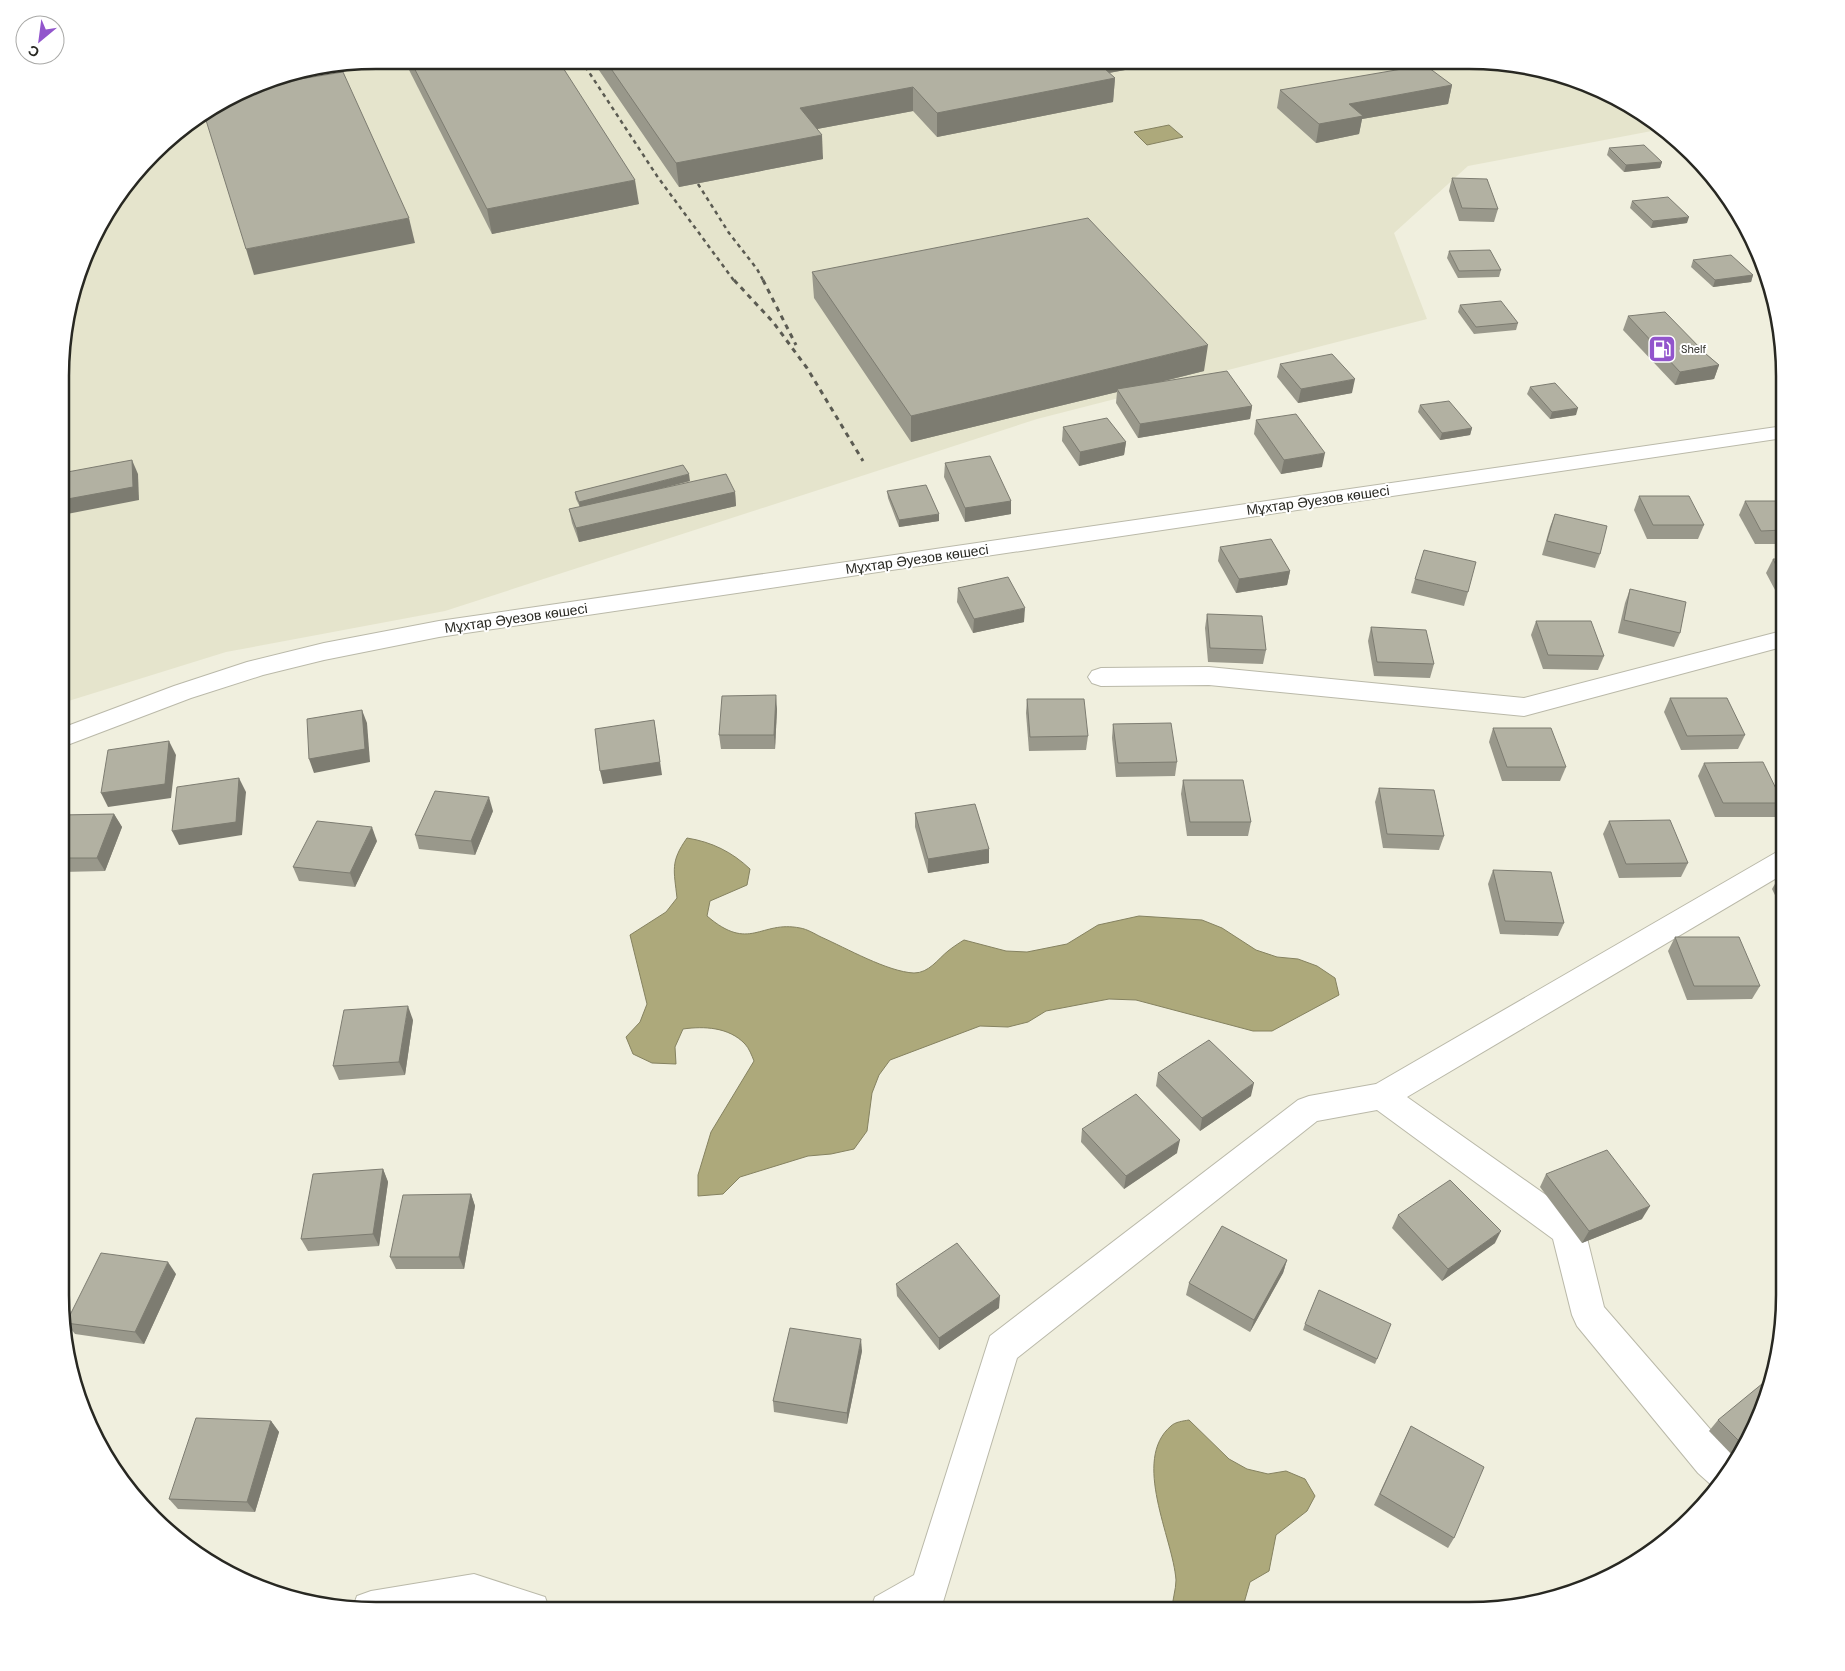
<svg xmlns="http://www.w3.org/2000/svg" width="1845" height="1671" viewBox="0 0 1845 1671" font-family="'DM Sans',sans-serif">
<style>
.built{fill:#e5e4cc}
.water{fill:#ada97b;stroke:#858260}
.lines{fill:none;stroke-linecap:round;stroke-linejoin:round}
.minor-casing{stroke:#bab9a9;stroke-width:2}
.minor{fill:#fff;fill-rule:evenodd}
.rail-far1{stroke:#5b5b52;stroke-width:2.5;stroke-dasharray:4 4;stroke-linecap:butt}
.rail{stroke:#5b5b52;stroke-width:3;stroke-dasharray:5 5;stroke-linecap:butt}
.wall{fill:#99988b}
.shaded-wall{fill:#7d7c71}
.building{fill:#b2b1a2;stroke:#7d7c71}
.labels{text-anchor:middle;stroke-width:4;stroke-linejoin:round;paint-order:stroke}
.far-poi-label{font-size:11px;fill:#282822;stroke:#fff;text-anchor:start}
.street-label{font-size:14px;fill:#282822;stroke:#fff}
.rim{fill:none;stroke:#282822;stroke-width:2.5}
</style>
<rect width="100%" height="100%" fill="#f0efde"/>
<path class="built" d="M 375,60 L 1490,61 L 1609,93 L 1657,130 L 1468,166 L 1394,233 L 1427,319 L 1037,419 L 445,611 L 226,652 L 62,703 L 63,334 L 102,218 L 168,138 L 274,77 Z"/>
<g class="water">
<path d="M 1169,125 L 1183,137 L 1147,145 L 1134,132 Z"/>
<path d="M 687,838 C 712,842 732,852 750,869 L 747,885 L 710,901 L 707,916 C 750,953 760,920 800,928 C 807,929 815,934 821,937 C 846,948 888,972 914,973 C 929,973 938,959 948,951 C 953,947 959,943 964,940 L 1006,951 L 1027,952 L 1067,944 L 1098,925 L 1139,916 L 1202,920 L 1222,928 L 1256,950 L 1277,957 L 1298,959 L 1317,966 L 1335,978 L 1339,995 L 1272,1031 L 1253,1031 L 1136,1000 L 1109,999 L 1046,1011 L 1028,1022 L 1008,1027 L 980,1026 L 890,1060 L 879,1075 L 872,1093 L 867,1131 L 854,1149 L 831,1154 L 808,1156 L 740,1177 L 723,1194 L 698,1196 L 698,1175 L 711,1132 L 754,1061 C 752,1056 749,1048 745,1044 C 729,1027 704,1026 683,1029 L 675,1047 L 676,1064 L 652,1063 L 633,1054 L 626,1037 L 640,1022 L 647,1004 L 630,935 L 666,912 L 677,898 C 674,870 670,862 687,838 Z"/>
<path d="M 1189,1420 L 1229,1459 L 1247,1469 L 1268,1474 L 1286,1471 L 1305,1479 L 1315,1496 L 1307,1511 L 1276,1535 L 1269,1571 L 1250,1582 L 1242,1610 L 1172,1611 C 1172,1600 1176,1590 1176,1580 C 1173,1538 1131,1460 1171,1426 C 1175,1422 1183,1421 1189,1420 Z"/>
</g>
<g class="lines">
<g class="minor-casing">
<g id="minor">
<path d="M 1784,426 L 1784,438 L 439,637 L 324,660 L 263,675 L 191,698 L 62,747 L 62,728 L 174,686 L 247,662 L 324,643 L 439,621 Z"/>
<path d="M 1778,632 L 1785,632 L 1785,648 L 1778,648 L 1524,716 L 1209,685 L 1101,686 L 1092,683 L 1088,677 L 1092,671 L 1101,668 L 1209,667 L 1524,698 Z"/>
<path d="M 1785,850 L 1785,873 L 1407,1097 L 1580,1219 L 1585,1230 L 1604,1307 L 1736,1459 L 1717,1490 L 1698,1473 L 1577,1326 L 1572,1315 L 1553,1239 L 1377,1110 L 1317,1121 L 1017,1358 L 943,1602 L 927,1611 L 870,1611 L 875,1597 L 914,1575 L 990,1336 L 1298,1100 L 1309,1096 L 1376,1084 L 1775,853 Z"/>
<path d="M 474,1574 L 545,1597 L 550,1611 L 375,1611 L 353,1607 L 357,1596 L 371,1591 Z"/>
</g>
</g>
<use href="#minor" class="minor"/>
<g class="rail-far1">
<path d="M 581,60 L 657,176 L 735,282"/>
<path d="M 698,184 L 729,233 L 757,269 L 764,282"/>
</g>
<g class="rail">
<path d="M 734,280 L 773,322 L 807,368 L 863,461"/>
<path d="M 763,280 L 796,345"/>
</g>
</g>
<g class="wall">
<path d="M 404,60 L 558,60 L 639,204 L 492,234 Z"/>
<path d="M 592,60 L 1136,60 L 1136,68 L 1109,73 L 1115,78 L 1113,102 L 937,137 L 913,111 L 817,129 L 823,159 L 679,187 Z"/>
<path d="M 1475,61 L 1490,61 L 1511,66 L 1488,70 Z"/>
<path d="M 1452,85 L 1448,104 L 1362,119 L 1359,134 L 1316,143 L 1277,108 L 1280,90 Z"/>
<path d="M 1609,148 L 1662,162 L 1660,168 L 1624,172 L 1607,155 Z"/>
<path d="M 1452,178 L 1498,209 L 1494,222 L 1459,221 L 1449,191 Z"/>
<path d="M 1632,201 L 1687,223 L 1651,228 L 1630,208 Z"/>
<path d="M 1449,251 L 1501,270 L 1499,277 L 1458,278 L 1447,258 Z"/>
<path d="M 1693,260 L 1753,275 L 1751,282 L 1713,287 L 1691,267 Z"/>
<path d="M 812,272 L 1204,371 L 1153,384 L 1252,406 L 1250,419 L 1138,438 L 1116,403 L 1117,392 L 911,442 L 814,298 Z"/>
<path d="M 1460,305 L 1518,323 L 1516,330 L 1474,334 L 1458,312 Z"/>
<path d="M 1628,316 L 1706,354 L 1719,365 L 1714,379 L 1675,385 L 1623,330 Z"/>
<path d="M 1280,364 L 1352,393 L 1298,403 L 1277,377 Z"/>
<path d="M 1530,387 L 1576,415 L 1550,419 L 1527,394 Z"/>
<path d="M 1420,405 L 1472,428 L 1470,435 L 1440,440 L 1418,412 Z"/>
<path d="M 1256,420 L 1322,467 L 1281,474 L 1254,434 Z"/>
<path d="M 1063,427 L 1126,442 L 1124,455 L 1079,466 L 1062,441 Z"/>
<path d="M 945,463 L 1011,501 L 1011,514 L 965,522 L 944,477 Z"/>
<path d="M 690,481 L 654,490 L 735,492 L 736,506 L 579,542 L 572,523 L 569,509 L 580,507 L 576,499 L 575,492 Z"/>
<path d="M 887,491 L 939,521 L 899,527 L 888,498 Z"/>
<path d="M 1639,496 L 1704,525 L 1698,539 L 1647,539 L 1634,510 Z"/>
<path d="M 1745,501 L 1784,501 L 1784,544 L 1755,544 L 1739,515 Z"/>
<path d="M 1555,514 L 1600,554 L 1595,568 L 1542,555 L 1550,527 Z"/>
<path d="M 1220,547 L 1290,571 L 1287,585 L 1236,593 L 1218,561 Z"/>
<path d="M 1773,559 L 1784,559 L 1784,605 L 1783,605 L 1766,573 Z"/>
<path d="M 1415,579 L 1468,592 L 1464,606 L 1411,593 Z"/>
<path d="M 958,588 L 1024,622 L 973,633 L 957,602 Z"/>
<path d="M 1630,589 L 1680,633 L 1674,647 L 1618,633 L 1625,603 Z"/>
<path d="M 1207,614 L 1266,650 L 1263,664 L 1208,662 L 1205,628 Z"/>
<path d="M 1536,621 L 1604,656 L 1598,670 L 1543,669 L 1531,635 Z"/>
<path d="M 1371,627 L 1434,664 L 1430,678 L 1374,676 L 1368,641 Z"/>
<path d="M 1670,698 L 1745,735 L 1738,749 L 1681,750 L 1664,712 Z"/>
<path d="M 1027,699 L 1088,736 L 1086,750 L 1029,751 L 1026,713 Z"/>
<path d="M 777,709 L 775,749 L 721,749 L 719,735 Z"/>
<path d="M 1113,724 L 1177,762 L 1175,776 L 1116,777 L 1112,738 Z"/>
<path d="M 1493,728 L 1566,767 L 1560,781 L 1502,781 L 1489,742 Z"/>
<path d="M 1704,763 L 1783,803 L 1775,817 L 1715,817 L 1698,776 Z"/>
<path d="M 1183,780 L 1251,822 L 1248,836 L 1187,836 L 1181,794 Z"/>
<path d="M 1379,788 L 1444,836 L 1439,850 L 1383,848 L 1375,802 Z"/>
<path d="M 493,811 L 475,855 L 419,849 L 415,835 Z"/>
<path d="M 915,813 L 989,863 L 928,873 L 915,827 Z"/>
<path d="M 114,814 L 122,827 L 105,871 L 62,872 L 62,815 Z"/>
<path d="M 1609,821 L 1688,863 L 1681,877 L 1619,878 L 1603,834 Z"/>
<path d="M 377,841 L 355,887 L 299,881 L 293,867 Z"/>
<path d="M 1493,870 L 1564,923 L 1558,936 L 1500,934 L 1488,884 Z"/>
<path d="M 1780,875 L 1785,875 L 1785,916 L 1772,889 Z"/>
<path d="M 1675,937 L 1760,986 L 1752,999 L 1687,1000 L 1668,951 Z"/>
<path d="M 413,1020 L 405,1075 L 339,1080 L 333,1066 Z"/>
<path d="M 1158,1073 L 1251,1096 L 1200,1131 L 1156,1086 Z"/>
<path d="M 1082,1129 L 1177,1153 L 1124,1189 L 1081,1142 Z"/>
<path d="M 383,1169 L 388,1182 L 379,1246 L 308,1251 L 301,1239 Z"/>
<path d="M 1546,1174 L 1642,1219 L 1582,1243 L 1540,1187 Z"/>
<path d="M 471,1194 L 475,1206 L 464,1269 L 396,1269 L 390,1257 Z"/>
<path d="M 1398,1215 L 1495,1243 L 1442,1281 L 1392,1228 Z"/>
<path d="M 1287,1260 L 1283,1273 L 1250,1332 L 1186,1295 L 1189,1283 Z"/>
<path d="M 176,1274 L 144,1344 L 75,1334 L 66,1323 Z"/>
<path d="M 896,1284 L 999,1308 L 939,1350 L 897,1296 Z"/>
<path d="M 1305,1324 L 1377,1359 L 1375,1364 L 1303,1330 Z"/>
<path d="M 862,1351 L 847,1424 L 774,1412 L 773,1401 Z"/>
<path d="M 1761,1417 L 1736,1459 L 1709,1431 L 1718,1420 Z"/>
<path d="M 271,1421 L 279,1432 L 255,1512 L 178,1509 L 169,1499 Z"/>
<path d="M 1411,1426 L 1454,1538 L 1448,1548 L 1374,1505 Z"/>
</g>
<g class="shaded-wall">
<path d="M 1087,60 L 1136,60 L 1136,68 L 1086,77 Z"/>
<path d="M 1491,61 L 1511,66 L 1488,70 Z"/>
<path d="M 1115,78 L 1113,102 L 937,137 L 937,113 Z"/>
<path d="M 1452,85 L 1448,104 L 1362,119 L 1359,134 L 1316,143 L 1319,124 L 1349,104 Z"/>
<path d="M 913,87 L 913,111 L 801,132 L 800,108 Z"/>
<path d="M 822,135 L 823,159 L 679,187 L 676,163 Z"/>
<path d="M 1662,162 L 1660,168 L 1624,172 L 1626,165 Z"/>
<path d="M 635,180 L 639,204 L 492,234 L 487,209 Z"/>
<path d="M 1689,217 L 1687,223 L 1651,228 L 1653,221 Z"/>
<path d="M 409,218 L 415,243 L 254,275 L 246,249 Z"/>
<path d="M 1753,275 L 1751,282 L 1713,287 L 1715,280 Z"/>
<path d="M 1208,345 L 1204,371 L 1119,392 L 1117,389 L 1117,392 L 911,442 L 911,416 Z"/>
<path d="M 1719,365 L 1714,379 L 1675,385 L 1680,372 Z"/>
<path d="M 1355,379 L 1352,393 L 1298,403 L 1301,389 Z"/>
<path d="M 1252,406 L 1250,419 L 1138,438 L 1140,424 Z"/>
<path d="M 1578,408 L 1576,415 L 1550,419 L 1552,412 Z"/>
<path d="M 1472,428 L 1470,435 L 1440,440 L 1442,433 Z"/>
<path d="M 1126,442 L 1124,455 L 1079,466 L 1080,452 Z"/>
<path d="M 1325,453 L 1322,467 L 1281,474 L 1284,460 Z"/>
<path d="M 132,460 L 138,474 L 139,500 L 62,515 L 62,500 Z"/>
<path d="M 689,474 L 690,481 L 580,509 L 579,502 Z"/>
<path d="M 735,492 L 736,506 L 579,542 L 576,528 Z"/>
<path d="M 1011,501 L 1011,514 L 965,522 L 965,508 Z"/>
<path d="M 939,514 L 939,521 L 899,527 L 899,520 Z"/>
<path d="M 1290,571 L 1287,585 L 1236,593 L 1239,579 Z"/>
<path d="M 1025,608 L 1024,622 L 973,633 L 974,619 Z"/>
<path d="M 776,695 L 777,709 L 775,749 L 774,735 Z"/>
<path d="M 362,710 L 367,723 L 370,762 L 314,773 L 309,759 Z"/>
<path d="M 654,720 L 662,775 L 603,784 L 600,771 Z"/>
<path d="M 169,741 L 176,755 L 171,798 L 108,807 L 101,793 Z"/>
<path d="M 239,778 L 246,792 L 242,835 L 179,845 L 172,831 Z"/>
<path d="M 489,797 L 493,811 L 475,855 L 471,841 Z"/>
<path d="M 114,814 L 122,827 L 105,871 L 97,858 Z"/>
<path d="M 372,827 L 377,841 L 355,887 L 350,873 Z"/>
<path d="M 989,849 L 989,863 L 928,873 L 928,859 Z"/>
<path d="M 61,974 L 69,987 L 61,1009 Z"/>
<path d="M 408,1006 L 413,1020 L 405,1075 L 399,1062 Z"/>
<path d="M 1254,1083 L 1251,1096 L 1200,1131 L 1202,1118 Z"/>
<path d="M 1180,1140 L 1177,1153 L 1124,1189 L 1126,1176 Z"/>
<path d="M 383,1169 L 388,1182 L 379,1246 L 373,1234 Z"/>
<path d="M 471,1194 L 475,1206 L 464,1269 L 459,1257 Z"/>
<path d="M 1650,1206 L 1642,1219 L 1582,1243 L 1589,1231 Z"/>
<path d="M 1501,1231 L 1495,1243 L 1442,1281 L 1448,1269 Z"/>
<path d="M 1287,1260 L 1283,1273 L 1250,1332 L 1254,1320 Z"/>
<path d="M 168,1262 L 176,1274 L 144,1344 L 135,1332 Z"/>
<path d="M 1000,1296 L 999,1308 L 939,1350 L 939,1338 Z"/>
<path d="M 861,1339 L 862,1351 L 847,1424 L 847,1413 Z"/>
<path d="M 271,1421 L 279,1432 L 255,1512 L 247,1502 Z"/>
</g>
<g class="building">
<path d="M 410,60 L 558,60 L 635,180 L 487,209 Z"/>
<path d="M 605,60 L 1095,60 L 1115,78 L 937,113 L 913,87 L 800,108 L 822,135 L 676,163 Z"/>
<path d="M 1425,65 L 1452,85 L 1349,104 L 1363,116 L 1319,124 L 1280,90 Z"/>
<path d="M 343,72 L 409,218 L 246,249 L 205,117 L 258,86 Z"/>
<path d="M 1644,145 L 1662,162 L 1626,165 L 1609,148 Z"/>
<path d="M 1452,178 L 1487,179 L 1498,209 L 1462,208 Z"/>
<path d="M 1668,197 L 1689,217 L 1653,221 L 1632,201 Z"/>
<path d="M 1088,218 L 1208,345 L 911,416 L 812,272 Z"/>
<path d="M 1490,250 L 1501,270 L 1459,271 L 1449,251 Z"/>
<path d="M 1731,255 L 1753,275 L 1715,280 L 1693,260 Z"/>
<path d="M 1501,301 L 1518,323 L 1476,327 L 1460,305 Z"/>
<path d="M 1665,312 L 1706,354 L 1719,365 L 1680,372 L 1628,316 Z"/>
<path d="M 1332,354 L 1355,379 L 1301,389 L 1280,364 Z"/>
<path d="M 1227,371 L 1252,406 L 1140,424 L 1117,389 Z"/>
<path d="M 1555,383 L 1578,408 L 1552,412 L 1530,387 Z"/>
<path d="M 1449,401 L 1472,428 L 1442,433 L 1420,405 Z"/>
<path d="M 1296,414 L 1325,453 L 1284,460 L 1256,420 Z"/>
<path d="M 1107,418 L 1126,442 L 1080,452 L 1063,427 Z"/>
<path d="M 990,456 L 1011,501 L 965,508 L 945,463 Z"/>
<path d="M 132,460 L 133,487 L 62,500 L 62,473 Z"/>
<path d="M 683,465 L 689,474 L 579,502 L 575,492 Z"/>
<path d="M 726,474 L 735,492 L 576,528 L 569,509 Z"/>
<path d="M 926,485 L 939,514 L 899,520 L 887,491 Z"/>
<path d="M 1639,496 L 1689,496 L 1704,525 L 1653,525 Z"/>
<path d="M 1745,501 L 1784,501 L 1784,530 L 1761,531 Z"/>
<path d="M 1555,514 L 1607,526 L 1600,554 L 1547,541 Z"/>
<path d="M 1271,539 L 1290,571 L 1239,579 L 1220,547 Z"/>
<path d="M 1424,550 L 1476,562 L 1468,592 L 1415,579 Z"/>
<path d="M 1773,559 L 1784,559 L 1784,581 Z"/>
<path d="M 1008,577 L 1025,608 L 974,619 L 958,588 Z"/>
<path d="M 1630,589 L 1686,602 L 1680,633 L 1624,620 Z"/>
<path d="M 1207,614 L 1262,616 L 1266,650 L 1210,648 Z"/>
<path d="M 1536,621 L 1591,621 L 1604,656 L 1548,655 Z"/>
<path d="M 1371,627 L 1426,630 L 1434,664 L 1377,662 Z"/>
<path d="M 776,695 L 774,735 L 719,735 L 722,696 Z"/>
<path d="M 1670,698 L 1727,698 L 1745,735 L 1687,736 Z"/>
<path d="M 1027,699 L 1084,699 L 1088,736 L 1030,737 Z"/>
<path d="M 362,710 L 365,749 L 309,759 L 307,719 Z"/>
<path d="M 654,720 L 660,762 L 600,771 L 595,729 Z"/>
<path d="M 1171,723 L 1177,762 L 1118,763 L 1113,724 Z"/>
<path d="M 1493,728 L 1551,728 L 1566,767 L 1507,767 Z"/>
<path d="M 169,741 L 165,784 L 101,793 L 108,750 Z"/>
<path d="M 1763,762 L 1783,803 L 1723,803 L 1704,763 Z"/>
<path d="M 239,778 L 236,822 L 172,831 L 177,787 Z"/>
<path d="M 1183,780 L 1243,780 L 1251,822 L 1190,822 Z"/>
<path d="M 1379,788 L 1434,790 L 1444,836 L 1387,834 Z"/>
<path d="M 435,791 L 489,797 L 471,841 L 415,835 Z"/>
<path d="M 975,804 L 989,849 L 928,859 L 915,813 Z"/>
<path d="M 114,814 L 97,858 L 62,858 L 62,815 Z"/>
<path d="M 1670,820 L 1688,863 L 1626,864 L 1609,821 Z"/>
<path d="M 317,821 L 372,827 L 350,873 L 293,867 Z"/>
<path d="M 1493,870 L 1551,872 L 1564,923 L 1505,921 Z"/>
<path d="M 1780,875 L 1785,875 L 1785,885 Z"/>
<path d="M 1675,937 L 1739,937 L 1760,986 L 1694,986 Z"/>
<path d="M 408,1006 L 399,1062 L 333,1066 L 344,1010 Z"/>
<path d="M 1209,1040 L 1254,1083 L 1202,1118 L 1158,1073 Z"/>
<path d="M 1136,1094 L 1180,1140 L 1126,1176 L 1082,1129 Z"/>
<path d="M 1607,1150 L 1650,1206 L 1589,1231 L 1546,1174 Z"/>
<path d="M 383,1169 L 373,1234 L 301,1239 L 313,1174 Z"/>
<path d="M 1450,1180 L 1501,1231 L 1448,1269 L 1398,1215 Z"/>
<path d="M 471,1194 L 459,1257 L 390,1257 L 403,1195 Z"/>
<path d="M 1222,1226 L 1287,1260 L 1254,1320 L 1189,1283 Z"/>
<path d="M 957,1243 L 1000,1296 L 939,1338 L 896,1284 Z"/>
<path d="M 101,1253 L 168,1262 L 135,1332 L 66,1323 Z"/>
<path d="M 1319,1290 L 1391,1324 L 1377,1359 L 1305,1324 Z"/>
<path d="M 790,1328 L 861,1339 L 847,1413 L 773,1401 Z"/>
<path d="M 1768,1379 L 1761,1417 L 1744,1446 L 1718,1420 Z"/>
<path d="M 196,1418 L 271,1421 L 247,1502 L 169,1499 Z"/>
<path d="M 1411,1426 L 1484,1467 L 1454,1538 L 1380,1494 Z"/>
</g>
<defs>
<g id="fuel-square" transform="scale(1.4375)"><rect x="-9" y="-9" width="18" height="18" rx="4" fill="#9255cc" stroke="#fff"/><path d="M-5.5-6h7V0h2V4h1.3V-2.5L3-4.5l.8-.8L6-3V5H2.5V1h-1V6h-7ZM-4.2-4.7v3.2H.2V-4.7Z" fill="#fff"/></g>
</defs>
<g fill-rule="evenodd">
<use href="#fuel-square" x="1662" y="349"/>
</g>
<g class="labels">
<g class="far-poi-label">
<text x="1681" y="353">Shelf</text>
</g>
<g class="street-label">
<text transform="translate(1318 500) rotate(-8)" y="5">Мұхтар Әуезов көшесі</text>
<text transform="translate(917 559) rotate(-8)" y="5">Мұхтар Әуезов көшесі</text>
<text transform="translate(516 618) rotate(-8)" y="5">Мұхтар Әуезов көшесі</text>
</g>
</g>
<path d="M0 0H1845V1671H0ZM376 69H1469A307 307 0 0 1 1776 376V1295A307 307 0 0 1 1469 1602H376A307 307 0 0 1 69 1295V376A307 307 0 0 1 376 69Z" fill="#fff" fill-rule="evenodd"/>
<path class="rim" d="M376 69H1469A307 307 0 0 1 1776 376V1295A307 307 0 0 1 1469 1602H376A307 307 0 0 1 69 1295V376A307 307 0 0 1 376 69Z"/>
<g transform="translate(40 40) rotate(209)"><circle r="24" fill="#ffffff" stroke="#a9a9a7"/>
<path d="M0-4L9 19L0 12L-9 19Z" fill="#9255cc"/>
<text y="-8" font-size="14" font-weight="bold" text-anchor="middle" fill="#282822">С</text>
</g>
</svg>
